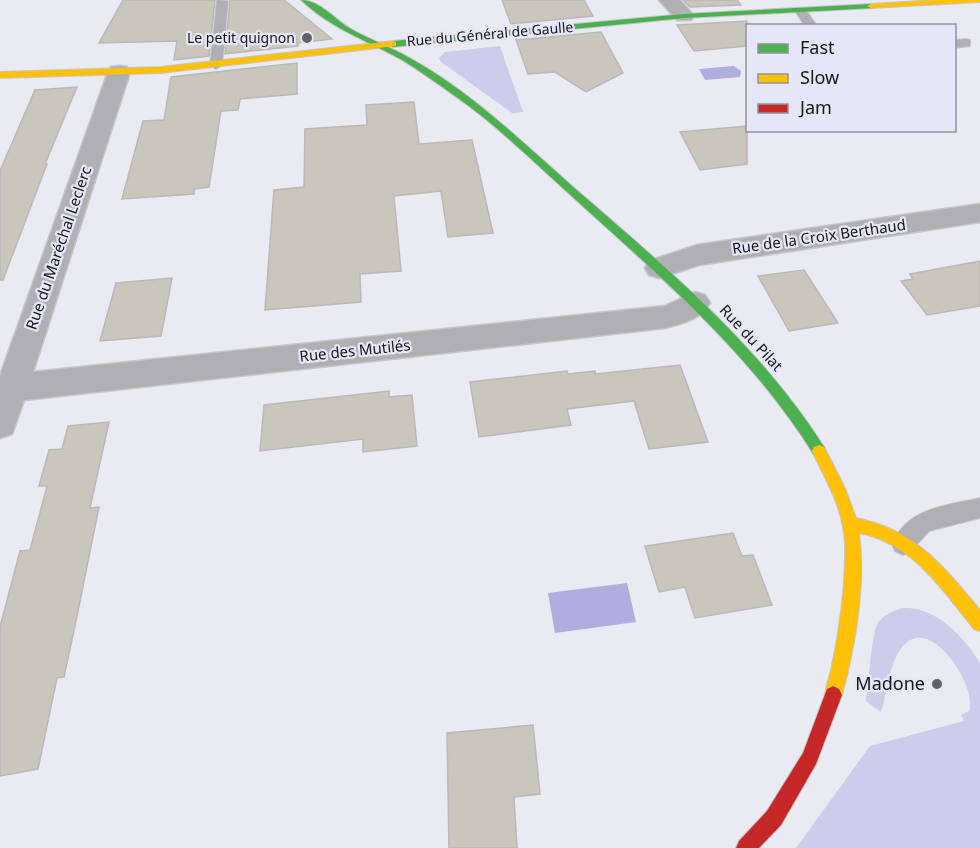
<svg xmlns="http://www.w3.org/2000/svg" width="980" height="848" viewBox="0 0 980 848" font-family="'Noto Sans',sans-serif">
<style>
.green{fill:#cdcceb}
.water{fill:#b0addf}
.building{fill:#cac6bb;stroke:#bab8ba;stroke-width:1.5}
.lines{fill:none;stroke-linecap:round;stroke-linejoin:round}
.lane-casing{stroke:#c5c5cb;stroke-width:2}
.street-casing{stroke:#c5c5cb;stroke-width:3}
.fast-casing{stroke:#c5c5cb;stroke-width:2}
.slow-casing{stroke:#c5c5cb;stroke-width:2}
.jam-casing{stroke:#c5c5cb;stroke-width:2}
.lane{fill:#b0b0b4;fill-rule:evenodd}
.street{fill:#b0b0b4;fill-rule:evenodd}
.fast{fill:#4caf50;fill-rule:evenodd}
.slow{fill:#ffc107;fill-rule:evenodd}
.jam{fill:#c62828;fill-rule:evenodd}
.poi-dot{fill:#606067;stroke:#e6e6f7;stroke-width:2}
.labels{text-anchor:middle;stroke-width:4.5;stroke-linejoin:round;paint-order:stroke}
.far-street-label{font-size:14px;fill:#16161c;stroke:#e6e6f7}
.far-poi-label{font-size:14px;fill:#16161c;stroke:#e6e6f7;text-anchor:end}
.street-label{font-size:15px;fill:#16161c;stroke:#e6e6f7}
.near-poi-label{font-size:18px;fill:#16161c;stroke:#e6e6f7;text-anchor:end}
</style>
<rect width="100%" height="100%" fill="#eaeaf3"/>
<g class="green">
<path d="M 500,46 L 523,112 L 512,113 L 441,62 L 439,58 L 445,52 Z"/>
<path d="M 902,608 C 936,606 963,636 980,663 L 980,848 L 796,848 L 870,746 L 964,721 L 961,715 L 969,711 C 978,687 933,618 906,643 C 889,658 888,691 881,712 L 866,701 C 869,683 871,634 878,623 C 883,615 893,611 902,608 Z"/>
</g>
<g class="water">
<path d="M 734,66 L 741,71 L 740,77 L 705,80 L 699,69 Z"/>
<path d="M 627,583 L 636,622 L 555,633 L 548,593 Z"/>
</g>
<g class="building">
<path d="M 123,0 L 215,0 L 209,56 L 174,60 L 177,41 L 99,43 Z"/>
<path d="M 230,0 L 284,0 L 332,39 L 298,43 L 298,46 L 225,54 Z"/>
<path d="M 502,0 L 584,0 L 593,16 L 511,24 Z"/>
<path d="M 683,0 L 737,0 L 741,5 L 690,7 Z"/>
<path d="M 747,21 L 747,46 L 694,51 L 677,25 Z"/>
<path d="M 601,32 L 623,73 L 586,92 L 555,72 L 528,74 L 516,40 Z"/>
<path d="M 297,63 L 297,94 L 240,99 L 238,110 L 221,111 L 209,187 L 194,189 L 194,194 L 122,199 L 143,121 L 164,120 L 171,77 Z"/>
<path d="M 77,87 L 45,164 L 47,164 L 3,280 L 0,280 L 0,171 L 35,90 Z"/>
<path d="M 414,102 L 419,144 L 472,140 L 493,233 L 448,237 L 441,191 L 394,196 L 401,271 L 360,274 L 361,302 L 265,310 L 274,190 L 304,187 L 305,129 L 367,125 L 366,105 Z"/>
<path d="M 747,126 L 747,164 L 700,170 L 680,132 Z"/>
<path d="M 980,261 L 980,306 L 927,315 L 901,281 L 913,279 L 910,274 Z"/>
<path d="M 804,270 L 838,323 L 789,331 L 758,276 Z"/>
<path d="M 172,278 L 161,336 L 100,341 L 116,283 Z"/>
<path d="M 680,365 L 708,442 L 649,449 L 634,401 L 567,409 L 571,425 L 479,437 L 470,382 L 567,371 L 568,374 L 595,371 L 595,374 Z"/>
<path d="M 389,391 L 389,397 L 412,395 L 417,446 L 363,452 L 363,439 L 260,451 L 264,405 Z"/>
<path d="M 109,422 L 90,508 L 99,507 L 77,616 L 64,677 L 57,678 L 38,769 L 0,776 L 0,627 L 20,551 L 30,550 L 47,486 L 39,486 L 49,450 L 62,449 L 68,426 Z"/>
<path d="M 733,533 L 742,556 L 753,555 L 772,605 L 695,618 L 685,587 L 659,592 L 645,546 Z"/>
<path d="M 533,725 L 540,794 L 514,797 L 517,848 L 449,848 L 447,733 Z"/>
</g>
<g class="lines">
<g class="lane-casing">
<g id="lane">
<path d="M 217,0 L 228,1 L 222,65 L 216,69 L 210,65 Z"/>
<path d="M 801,8 L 805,9 L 817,26 L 805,26 L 795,11 Z"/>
<path d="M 966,39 L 970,40 L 970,46 L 954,48 L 954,40 Z"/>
<path d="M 980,498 L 980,518 L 929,531 L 911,551 L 903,555 L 895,551 L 892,544 C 908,507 946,506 980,498 Z"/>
</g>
</g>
<g class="street-casing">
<g id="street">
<path d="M 659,0 L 680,0 L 694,16 L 691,20 L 677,20 Z"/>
<path d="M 119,66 L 127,67 L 130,72 L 33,372 L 665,306 L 695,292 L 705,295 L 710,303 C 700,320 682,323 665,328 L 24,400 L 12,434 L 0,438 L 0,376 L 108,72 L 111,67 Z"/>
<path d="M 980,204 L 980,222 L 699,265 L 659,278 L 649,275 L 645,268 L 649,261 L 697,245 Z"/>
</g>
</g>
<g class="fast-casing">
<g id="fast">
<path d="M 301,0 C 320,0 335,20 351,29 C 369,39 390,47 408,57 C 469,90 521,141 572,186 C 663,265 759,344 824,447 L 826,451 L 824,455 L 819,457 L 814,455 C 753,356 662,278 576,200 C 537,165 498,126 455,96 C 438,84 420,71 402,60 C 368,41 330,28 301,0 Z"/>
<path d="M 871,4 L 874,4 L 874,8 L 684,18 L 393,47 L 389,44 L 393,41 L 684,14 Z"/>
</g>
</g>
<g class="slow-casing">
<g id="slow">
<path d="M 937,0 L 980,0 L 980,2 L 871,8 L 867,6 L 871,4 Z"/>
<path d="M 393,41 L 396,42 L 396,46 L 160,73 L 0,78 L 0,72 L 160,67 Z"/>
<path d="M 819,445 L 824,447 L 844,486 L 856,518 C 916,530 943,566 980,610 L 980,631 L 974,629 C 942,589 912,543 859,533 C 866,583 855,647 842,695 L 839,701 L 833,704 L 827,701 C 823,691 829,680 831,670 C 840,628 846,584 845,542 C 843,508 826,480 812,451 L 814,447 Z"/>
</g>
</g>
<g class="jam-casing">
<path id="jam" d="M 833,686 L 839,689 L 842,695 L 816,764 L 781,825 L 759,848 L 736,848 L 739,841 L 767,811 L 803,753 L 827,689 Z"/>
</g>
<use href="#lane" class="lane"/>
<use href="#street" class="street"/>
<use href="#fast" class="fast"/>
<use href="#slow" class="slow"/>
<use href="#jam" class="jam"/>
</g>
<g class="poi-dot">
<circle cx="307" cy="38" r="6"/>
<circle cx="937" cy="684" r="6"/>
</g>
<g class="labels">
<g class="far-street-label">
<text transform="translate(490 34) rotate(-5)" y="5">Rue du Général de Gaulle</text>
</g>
<g class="far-poi-label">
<text x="295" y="43">Le petit quignon</text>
</g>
<g class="street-label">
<text transform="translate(819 237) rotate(-8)" y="5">Rue de la Croix Berthaud</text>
<text transform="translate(59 248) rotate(-71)" y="5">Rue du Maréchal Leclerc</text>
<text transform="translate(751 338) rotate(47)" y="5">Rue du Pilat</text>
<text transform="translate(355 351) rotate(-6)" y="5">Rue des Mutilés</text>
</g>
<g class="near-poi-label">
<text x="925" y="690">Madone</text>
</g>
</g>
<rect x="746" y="24" width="210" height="108" fill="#e6e6f7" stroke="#93939f" stroke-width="1.5"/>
<rect x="758" y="44" width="30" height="9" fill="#4caf50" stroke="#93939f" stroke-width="1.5"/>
<text x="800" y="54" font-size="18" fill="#16161c">Fast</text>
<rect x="758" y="74" width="30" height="9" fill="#ffc107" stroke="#93939f" stroke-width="1.5"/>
<text x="800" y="84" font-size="18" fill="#16161c">Slow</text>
<rect x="758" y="104" width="30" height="9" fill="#c62828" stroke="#93939f" stroke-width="1.5"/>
<text x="800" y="114" font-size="18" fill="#16161c">Jam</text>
</svg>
